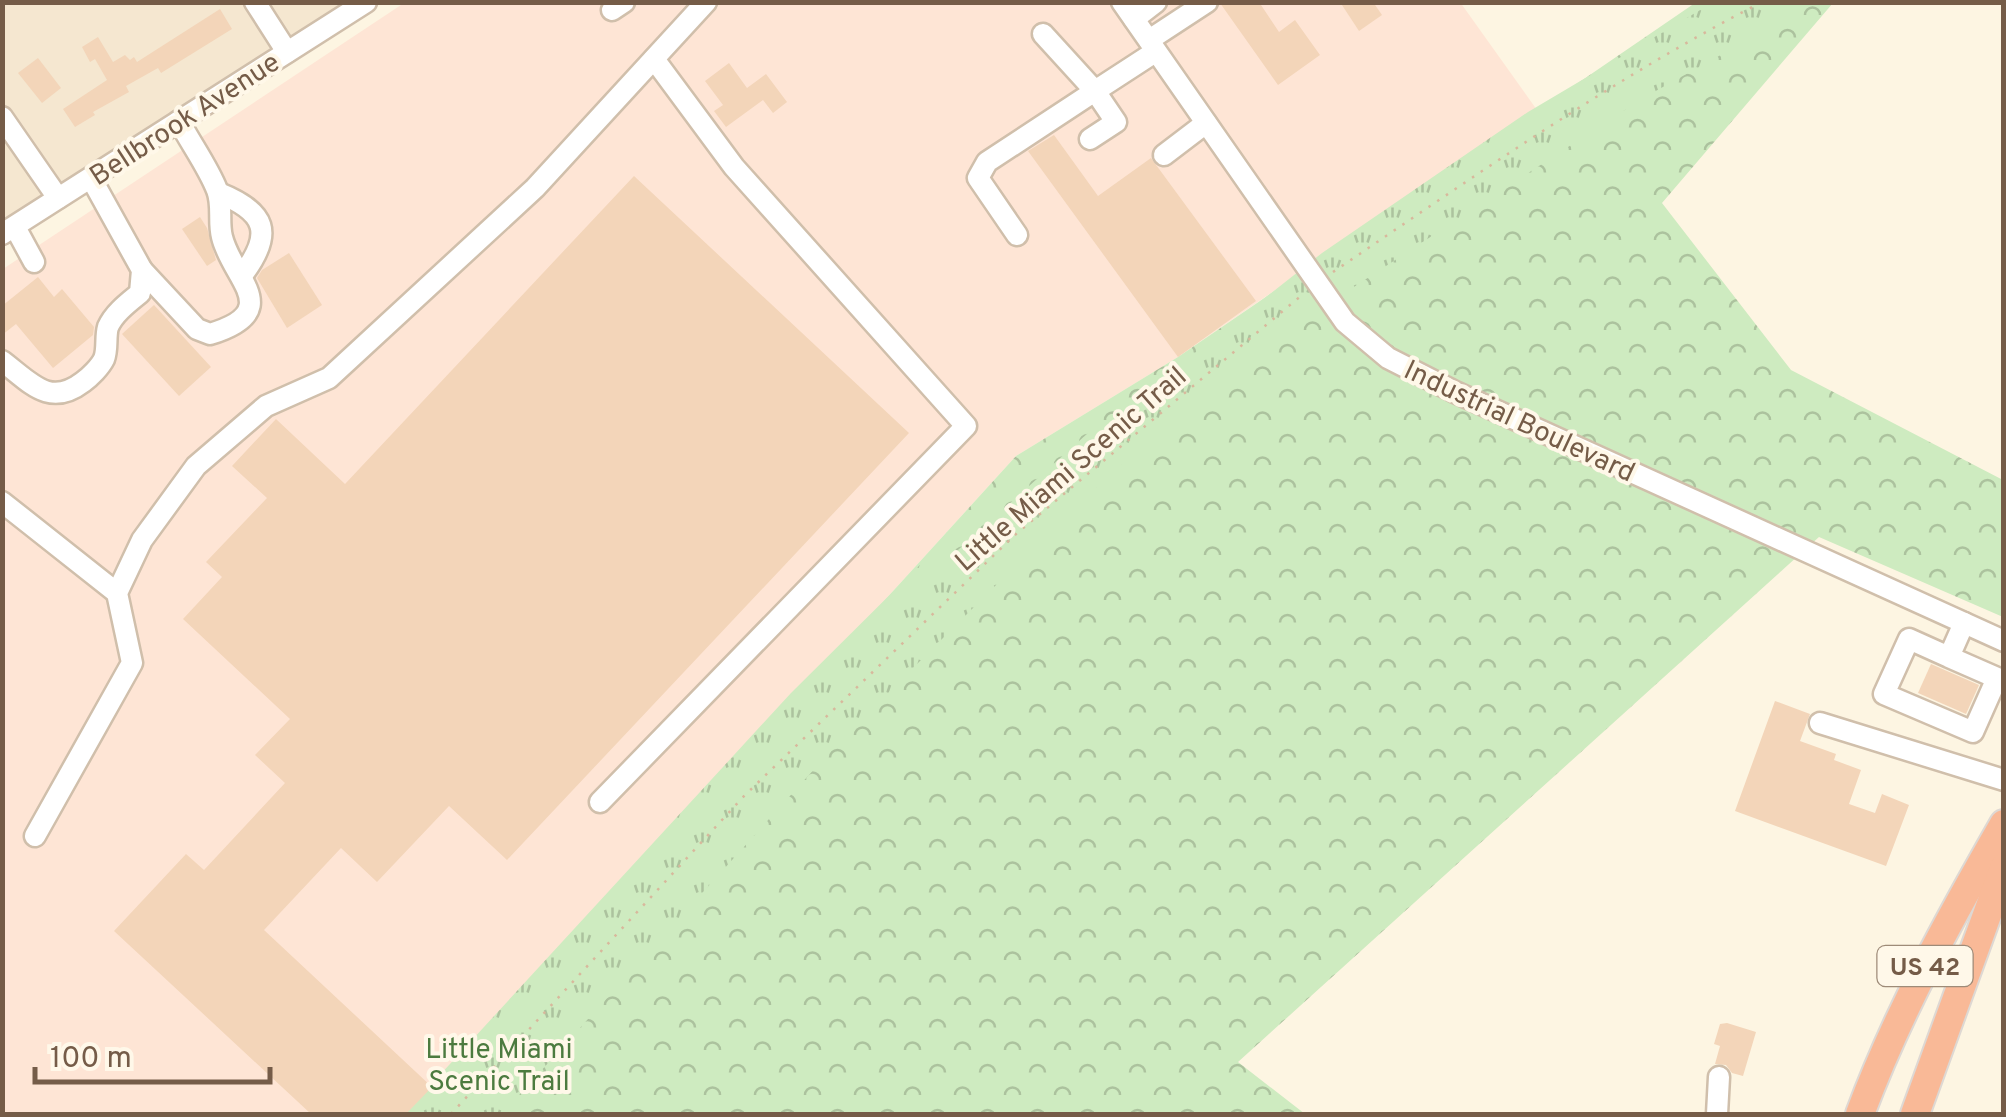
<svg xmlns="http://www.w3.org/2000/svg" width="2006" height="1117" viewBox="0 0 2006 1117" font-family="Overpass,sans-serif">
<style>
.residential{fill:#f5e7d0}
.commercial{fill:#fee5d5}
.forest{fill:url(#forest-crowns)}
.park{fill:url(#park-tufts)}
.building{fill:#f3d5b9}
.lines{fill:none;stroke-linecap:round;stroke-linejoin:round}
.minor-casing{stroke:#d0bfab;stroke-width:25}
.highway-casing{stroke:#ded8d3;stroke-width:32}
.path{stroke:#d8b89c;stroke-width:2.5;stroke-dasharray:2.5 8;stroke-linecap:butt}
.minor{stroke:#fff;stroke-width:20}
.highway{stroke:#f9b997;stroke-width:28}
.labels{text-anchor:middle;stroke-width:8;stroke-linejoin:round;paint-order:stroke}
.shield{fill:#fff8e9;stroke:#9e8b78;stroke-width:2.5}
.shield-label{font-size:25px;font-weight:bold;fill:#755c48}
.street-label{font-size:28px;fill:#755c48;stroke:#fff8e9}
.park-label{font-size:28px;fill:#4c7b3f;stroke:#fff8e9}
</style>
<defs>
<pattern id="forest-crowns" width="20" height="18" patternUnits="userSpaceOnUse" patternTransform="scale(2.5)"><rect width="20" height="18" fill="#ceebc0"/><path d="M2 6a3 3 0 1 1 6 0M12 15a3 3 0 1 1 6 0" fill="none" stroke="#acc29e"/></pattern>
<pattern id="park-tufts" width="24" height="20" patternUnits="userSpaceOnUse" patternTransform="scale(2.5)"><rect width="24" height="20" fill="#ceebc0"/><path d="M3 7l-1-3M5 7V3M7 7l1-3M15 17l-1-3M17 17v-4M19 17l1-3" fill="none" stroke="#acc29e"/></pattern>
</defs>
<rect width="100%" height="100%" fill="#fdf5e2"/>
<path class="residential" d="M 3,3 L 366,3 L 3,231 Z"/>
<path class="commercial" d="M 1460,2 L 1537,110 L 1178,357 L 1016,456 L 417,1114 L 3,1114 L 3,269 L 404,3 Z"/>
<path class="forest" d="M 1695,3 L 1833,3 L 1662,203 L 1791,370 L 2003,480 L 2003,617 L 1819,537 L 1238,1062 L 1305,1114 L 417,1114 L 1016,456 L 1178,357 Z"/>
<path class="park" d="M 1712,3 L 1815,3 L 1643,98 L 1285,332 L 1128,459 L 998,577 L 1002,579 L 837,744 L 502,1114 L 404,1114 L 791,693 L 939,546 L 949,558 L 1098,424 L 1101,427 L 1322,253 L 1528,112 Z"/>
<g class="building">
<path d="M 1259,2 L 1279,32 L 1295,20 L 1320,55 L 1278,85 L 1220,3 Z"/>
<path d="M 1340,2 L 1373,2 L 1382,15 L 1359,31 Z"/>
<path d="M 220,9 L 232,29 L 161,73 L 158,68 L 126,86 L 129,92 L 93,112 L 95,115 L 75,127 L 63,109 L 107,80 L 95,59 L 90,62 L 82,47 L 98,37 L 113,62 L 125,55 L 130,60 L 134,57 L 137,62 Z"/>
<path d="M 38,58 L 61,88 L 42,103 L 18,73 Z"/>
<path d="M 729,63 L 747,88 L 766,74 L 787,102 L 773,113 L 763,100 L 726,127 L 714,111 L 723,105 L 705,81 Z"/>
<path d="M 1054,135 L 1098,196 L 1151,158 L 1256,301 L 1178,357 L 1028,151 Z"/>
<path d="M 634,176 L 909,433 L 507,860 L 449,806 L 377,882 L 341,848 L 264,930 L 432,1087 L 406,1114 L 311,1114 L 114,931 L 186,854 L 204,870 L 285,783 L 255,755 L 290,719 L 183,619 L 222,577 L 206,562 L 267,498 L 232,466 L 276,419 L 345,484 Z"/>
<path d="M 200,217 L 207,228 L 216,260 L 207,266 L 182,229 Z"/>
<path d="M 289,253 L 322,305 L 287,328 L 257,278 L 262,270 Z"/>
<path d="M 38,277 L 54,297 L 62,289 L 94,327 L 93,335 L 53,368 L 16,324 L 2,335 L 2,306 Z"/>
<path d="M 154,305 L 211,367 L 179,396 L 122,334 Z"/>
<path d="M 1931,664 L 1979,685 L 1966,714 L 1918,693 Z"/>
<path d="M 1775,701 L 1810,714 L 1800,741 L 1836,754 L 1834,760 L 1861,770 L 1849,804 L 1875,813 L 1882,794 L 1909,805 L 1886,866 L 1735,811 Z"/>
<path d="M 1727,1023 L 1756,1032 L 1743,1076 L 1732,1073 L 1726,1065 L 1715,1064 L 1720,1046 L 1714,1044 L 1720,1024 Z"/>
</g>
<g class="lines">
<g class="minor-casing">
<g id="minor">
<path d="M 255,2 L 287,52"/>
<path d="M 1122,2 L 1345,322 L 1388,358 L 1455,392 L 2004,641"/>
<path d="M 612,10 L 624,2"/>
<path d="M 1134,19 L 1156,2"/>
<path d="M 1043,34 L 1095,91 L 1155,52"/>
<path d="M 1149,40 L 1207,2"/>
<path d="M 2,117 L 58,198"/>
<path d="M 1164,155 L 1206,123"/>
<path d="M 219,193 C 266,212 274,233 243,274"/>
<path d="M 15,227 L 34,262"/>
<path d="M 2,234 L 366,2"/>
<path d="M 1017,235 L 978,178 L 987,162 L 1095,91 L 1116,122 L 1090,139"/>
<path d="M 142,270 L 197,329 L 210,334 C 286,311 232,279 222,237 C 218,222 223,205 217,190 C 208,167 191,144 179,121"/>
<path d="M 2,361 C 30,382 49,408 83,382 C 90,377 100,367 104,359 C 108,349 105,337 108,327 C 114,313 129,302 140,293 L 142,270 L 91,178"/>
<path d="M 2,502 L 117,593"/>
<path d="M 1949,657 L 1909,639 L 1884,694 L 1973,732 L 1997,678 L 1949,657 L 1964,623"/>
<path d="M 1820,723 L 2004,780"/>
<path d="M 600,802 L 966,426 L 734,167 L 654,59"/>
<path d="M 35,836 L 132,663 L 117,593 L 142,540 L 196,466 L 266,406 L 329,378 L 535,188 L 706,2"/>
<path d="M 1717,1114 L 1719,1077"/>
</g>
</g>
<g class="highway-casing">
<g id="highway">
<path d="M 1860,1114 C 1898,1012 1950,918 2004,824"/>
<path d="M 1915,1114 L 2004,868"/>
</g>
</g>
<g class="path">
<path d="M 1333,272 C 1472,178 1612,79 1762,2"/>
<path d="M 451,1114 L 745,795 L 1016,534 L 1302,295"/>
</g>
<use href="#minor" class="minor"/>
<use href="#highway" class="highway"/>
</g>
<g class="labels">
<rect class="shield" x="1877.5" y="946" width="95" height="40" rx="8"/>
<g class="shield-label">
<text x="1925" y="975">US 42</text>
</g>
<g class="street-label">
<text transform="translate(184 118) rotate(-33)" y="10">Bellbrook Avenue</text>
<text transform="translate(1520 420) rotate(25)" y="10">Industrial Boulevard</text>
<text transform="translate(1070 468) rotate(-41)" y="10">Little Miami Scenic Trail</text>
</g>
<g class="park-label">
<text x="499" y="1058">Little Miami<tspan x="499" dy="32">Scenic Trail</tspan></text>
</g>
</g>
<rect width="2006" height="1117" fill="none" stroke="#755c48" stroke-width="10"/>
<path d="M35 1067v15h235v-15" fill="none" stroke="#755c48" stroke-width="5"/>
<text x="50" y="1067" font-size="30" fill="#755c48" stroke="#fff8e9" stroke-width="8" paint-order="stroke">100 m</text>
</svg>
